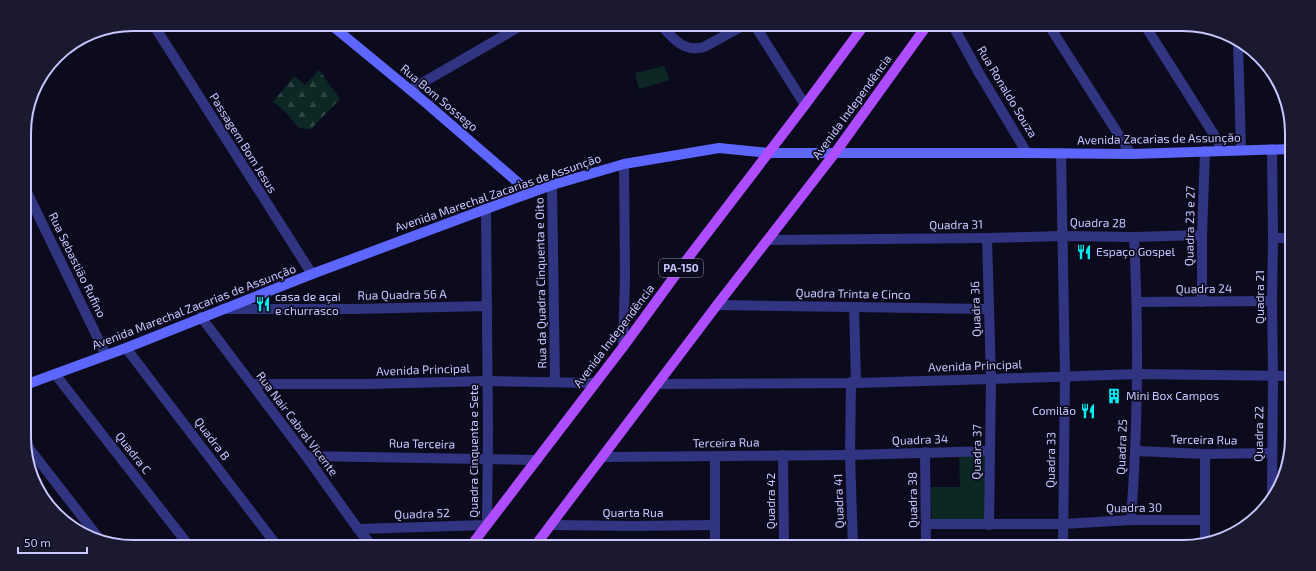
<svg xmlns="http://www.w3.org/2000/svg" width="1316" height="571" viewBox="0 0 1316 571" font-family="'Exo 2',sans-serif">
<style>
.forest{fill:url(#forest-firs)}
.park{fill:#0c2724}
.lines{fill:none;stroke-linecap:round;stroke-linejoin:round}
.minor{stroke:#313480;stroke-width:10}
.tertiary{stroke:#313480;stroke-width:10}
.secondary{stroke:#5d66ff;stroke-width:10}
.primary{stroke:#ae4dff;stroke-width:10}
.labels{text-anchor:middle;stroke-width:3.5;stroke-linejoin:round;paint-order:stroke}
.shield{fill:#0c0a1d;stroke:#908ebb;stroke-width:1}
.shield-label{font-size:11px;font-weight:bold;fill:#c8c6ff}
.street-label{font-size:12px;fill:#c8c6ff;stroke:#0c0a1d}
.poi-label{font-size:12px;fill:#c8c6ff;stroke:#0c0a1d;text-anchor:start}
.rim{fill:none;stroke:#c8c6ff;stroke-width:2}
</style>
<defs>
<pattern id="forest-firs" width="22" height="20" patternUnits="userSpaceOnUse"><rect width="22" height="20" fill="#0c2724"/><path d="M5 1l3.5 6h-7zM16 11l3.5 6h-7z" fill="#2e4545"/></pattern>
</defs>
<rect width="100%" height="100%" fill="#0c0a1d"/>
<path class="forest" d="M 319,70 L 340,99 L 311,129 C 296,130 297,125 288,115 C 284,110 279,106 273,102 L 294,76 L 305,85 Z"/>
<g class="park">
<path d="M 664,66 L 670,80 L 639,89 L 635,73 Z"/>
<path d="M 986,453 L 987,520 L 932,519 L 930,487 L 960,487 L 959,454 Z"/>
</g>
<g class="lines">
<g class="minor">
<path d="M 153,24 L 312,274"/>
<path d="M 660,24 C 673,38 683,53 704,47 L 746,24"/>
<path d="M 754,24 L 805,105"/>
<path d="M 854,24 L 859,32"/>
<path d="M 952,24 L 979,73 L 1027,153"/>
<path d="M 1048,24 L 1131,154"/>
<path d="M 1144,24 L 1218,141 L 1221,151"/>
<path d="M 1238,42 L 1241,150"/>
<path d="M 410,90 L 524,24"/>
<path d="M 1272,149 L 1273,238 L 1272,301 L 1273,375 L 1272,495"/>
<path d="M 552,185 L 555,381"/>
<path d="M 24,186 L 106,355"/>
<path d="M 987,238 L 991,379 L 989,525"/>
<path d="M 1273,238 L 1291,238"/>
<path d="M 768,240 L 987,238 L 1062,236 L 1134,237 L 1202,235"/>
<path d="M 1137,302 L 1272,301"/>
<path d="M 1202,302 L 1202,235 L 1205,151"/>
<path d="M 717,305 L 989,309"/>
<path d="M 854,307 L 856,383"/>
<path d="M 223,309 L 354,309 L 487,306"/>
<path d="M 201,317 L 306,456 L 358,529 L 373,547"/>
<path d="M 623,347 L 625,276 L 624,164"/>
<path d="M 126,348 L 278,547"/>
<path d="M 55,374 L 190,547"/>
<path d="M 851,382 L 850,455 L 853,547"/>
<path d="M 252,384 L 367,384 L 487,381 L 595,383"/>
<path d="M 25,443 L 101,541"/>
<path d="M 1136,451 L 1205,454 L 1272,453"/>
<path d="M 925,452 L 926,547"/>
<path d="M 1205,454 L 1205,541"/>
<path d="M 783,455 L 784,547"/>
<path d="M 306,456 L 537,460"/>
<path d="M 715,456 L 715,547"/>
<path d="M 602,457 L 850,455 L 990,451"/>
<path d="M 1131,520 C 1138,426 1139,332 1134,237"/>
<path d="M 927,524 L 1063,524 L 1131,520 L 1205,520"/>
<path d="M 551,525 L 633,526 L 715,525"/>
<path d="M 358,529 L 487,525 L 488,430 L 486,209"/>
</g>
<g class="tertiary">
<path d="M 1061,153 L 1065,376 L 1063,547"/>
<path d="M 658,384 L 856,383 L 991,379 L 1137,374 L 1292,376"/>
</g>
<g class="secondary">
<path d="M 330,24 L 426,103 L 530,193"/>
<path d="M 25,385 L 126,348 L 312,274 L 486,209 L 552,185 L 624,164 L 719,148 L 768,153 L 1027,153 L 1131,154 L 1291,149"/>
</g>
<g class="primary">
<path d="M 470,547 L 623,347 L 685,262 L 805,105 L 865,24"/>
<path d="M 534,547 L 717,305 L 835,153 L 928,24"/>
</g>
</g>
<defs>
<g id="restaurant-bare" transform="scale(1.2)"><path d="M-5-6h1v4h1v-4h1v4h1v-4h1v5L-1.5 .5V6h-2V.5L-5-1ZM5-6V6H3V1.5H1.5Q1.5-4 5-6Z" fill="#00ecf1" stroke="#0c0a1d" stroke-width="2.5" paint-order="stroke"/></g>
<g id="building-bare" transform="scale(1.2)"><path d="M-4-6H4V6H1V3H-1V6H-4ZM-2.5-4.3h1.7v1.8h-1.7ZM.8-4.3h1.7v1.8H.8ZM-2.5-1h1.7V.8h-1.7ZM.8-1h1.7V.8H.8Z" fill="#00ecf1" stroke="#0c0a1d" stroke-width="2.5" paint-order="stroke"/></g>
</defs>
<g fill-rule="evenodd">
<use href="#restaurant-bare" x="1084" y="252"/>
<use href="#restaurant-bare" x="263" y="304"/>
<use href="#building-bare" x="1114" y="396"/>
<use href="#restaurant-bare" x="1088" y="411"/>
</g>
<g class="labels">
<rect class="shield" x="659" y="259" width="44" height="18" rx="3"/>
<g class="shield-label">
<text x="681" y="272">PA-150</text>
</g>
<g class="street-label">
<text transform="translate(1007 92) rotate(59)" y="4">Rua Ronaldo Souza</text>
<text transform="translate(439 98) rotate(40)" y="4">Rua Bom Sossego</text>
<text transform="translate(852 107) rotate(-54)" y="4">Avenida Independência</text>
<text transform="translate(1159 139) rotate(-1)" y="4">Avenida Zacarias de Assunção</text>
<text transform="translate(243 143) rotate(58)" y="4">Passagem Bom Jesus</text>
<text transform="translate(498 193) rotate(-19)" y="4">Avenida Marechal Zacarias de Assunção</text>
<text transform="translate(1098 223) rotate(1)" y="4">Quadra 28</text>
<text transform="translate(956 225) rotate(-1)" y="4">Quadra 31</text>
<text transform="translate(1190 226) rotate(-89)" y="4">Quadra 23 e 27</text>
<text transform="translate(77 265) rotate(64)" y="4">Rua Sebastião Rufino</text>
<text transform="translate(541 283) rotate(-91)" y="4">Rua da Quadra Cinquenta e Oito</text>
<text transform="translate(1204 289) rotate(-1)" y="4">Quadra 24</text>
<text transform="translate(853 294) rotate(1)" y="4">Quadra Trinta e Cinco</text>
<text transform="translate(402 295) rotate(-1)" y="4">Rua Quadra 56 A</text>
<text transform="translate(1260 297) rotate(-90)" y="4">Quadra 21</text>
<text transform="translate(194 307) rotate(-21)" y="4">Avenida Marechal Zacarias de Assunção</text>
<text transform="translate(976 309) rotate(-92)" y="4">Quadra 36</text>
<text transform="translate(614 336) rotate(-53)" y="4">Avenida Independência</text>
<text transform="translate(975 366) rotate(-2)" y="4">Avenida Principal</text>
<text transform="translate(423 370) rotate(-2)" y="4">Avenida Principal</text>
<text transform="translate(297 424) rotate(53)" y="4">Rua Nair Cabral Vicente</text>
<text transform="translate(1259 434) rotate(-89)" y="4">Quadra 22</text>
<text transform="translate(212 439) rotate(53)" y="4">Quadra B</text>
<text transform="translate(920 440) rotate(-2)" y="4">Quadra 34</text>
<text transform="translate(1204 440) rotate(1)" y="4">Terceira Rua</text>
<text transform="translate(726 443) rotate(-1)" y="4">Terceira Rua</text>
<text transform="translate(422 444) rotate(1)" y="4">Rua Terceira</text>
<text transform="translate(1122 447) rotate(-88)" y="4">Quadra 25</text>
<text transform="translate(474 451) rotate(-90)" y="4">Quadra Cinquenta e Sete</text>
<text transform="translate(977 452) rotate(-89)" y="4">Quadra 37</text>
<text transform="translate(133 453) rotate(52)" y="4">Quadra C</text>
<text transform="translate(1051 460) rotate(-89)" y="4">Quadra 33</text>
<text transform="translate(913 500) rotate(-91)" y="4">Quadra 38</text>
<text transform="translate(771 501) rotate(-90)" y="4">Quadra 42</text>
<text transform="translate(839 501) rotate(-92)" y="4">Quadra 41</text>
<text transform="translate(1134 508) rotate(-1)" y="4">Quadra 30</text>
<text x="633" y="517">Quarta Rua</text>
<text transform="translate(422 514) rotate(-2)" y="4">Quadra 52</text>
</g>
<g class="poi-label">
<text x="1096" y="256">Espaço Gospel</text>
<text x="275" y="301">casa de açai<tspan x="275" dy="14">e churrasco</tspan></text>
<text x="1126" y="400">Mini Box Campos</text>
<text x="1076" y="415" text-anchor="end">Comilão</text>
</g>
</g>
<path d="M0 0H1316V571H0ZM133 31H1183A102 102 0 0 1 1285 133V438A102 102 0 0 1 1183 540H133A102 102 0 0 1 31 438V133A102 102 0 0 1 133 31Z" fill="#1b192f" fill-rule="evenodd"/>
<path class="rim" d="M133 31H1183A102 102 0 0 1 1285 133V438A102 102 0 0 1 1183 540H133A102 102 0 0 1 31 438V133A102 102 0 0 1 133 31Z"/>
<path d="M18 547v6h69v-6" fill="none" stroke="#c8c6ff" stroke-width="2"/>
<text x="24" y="547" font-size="12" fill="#c8c6ff" stroke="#0c0a1d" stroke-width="3" paint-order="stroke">50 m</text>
</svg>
